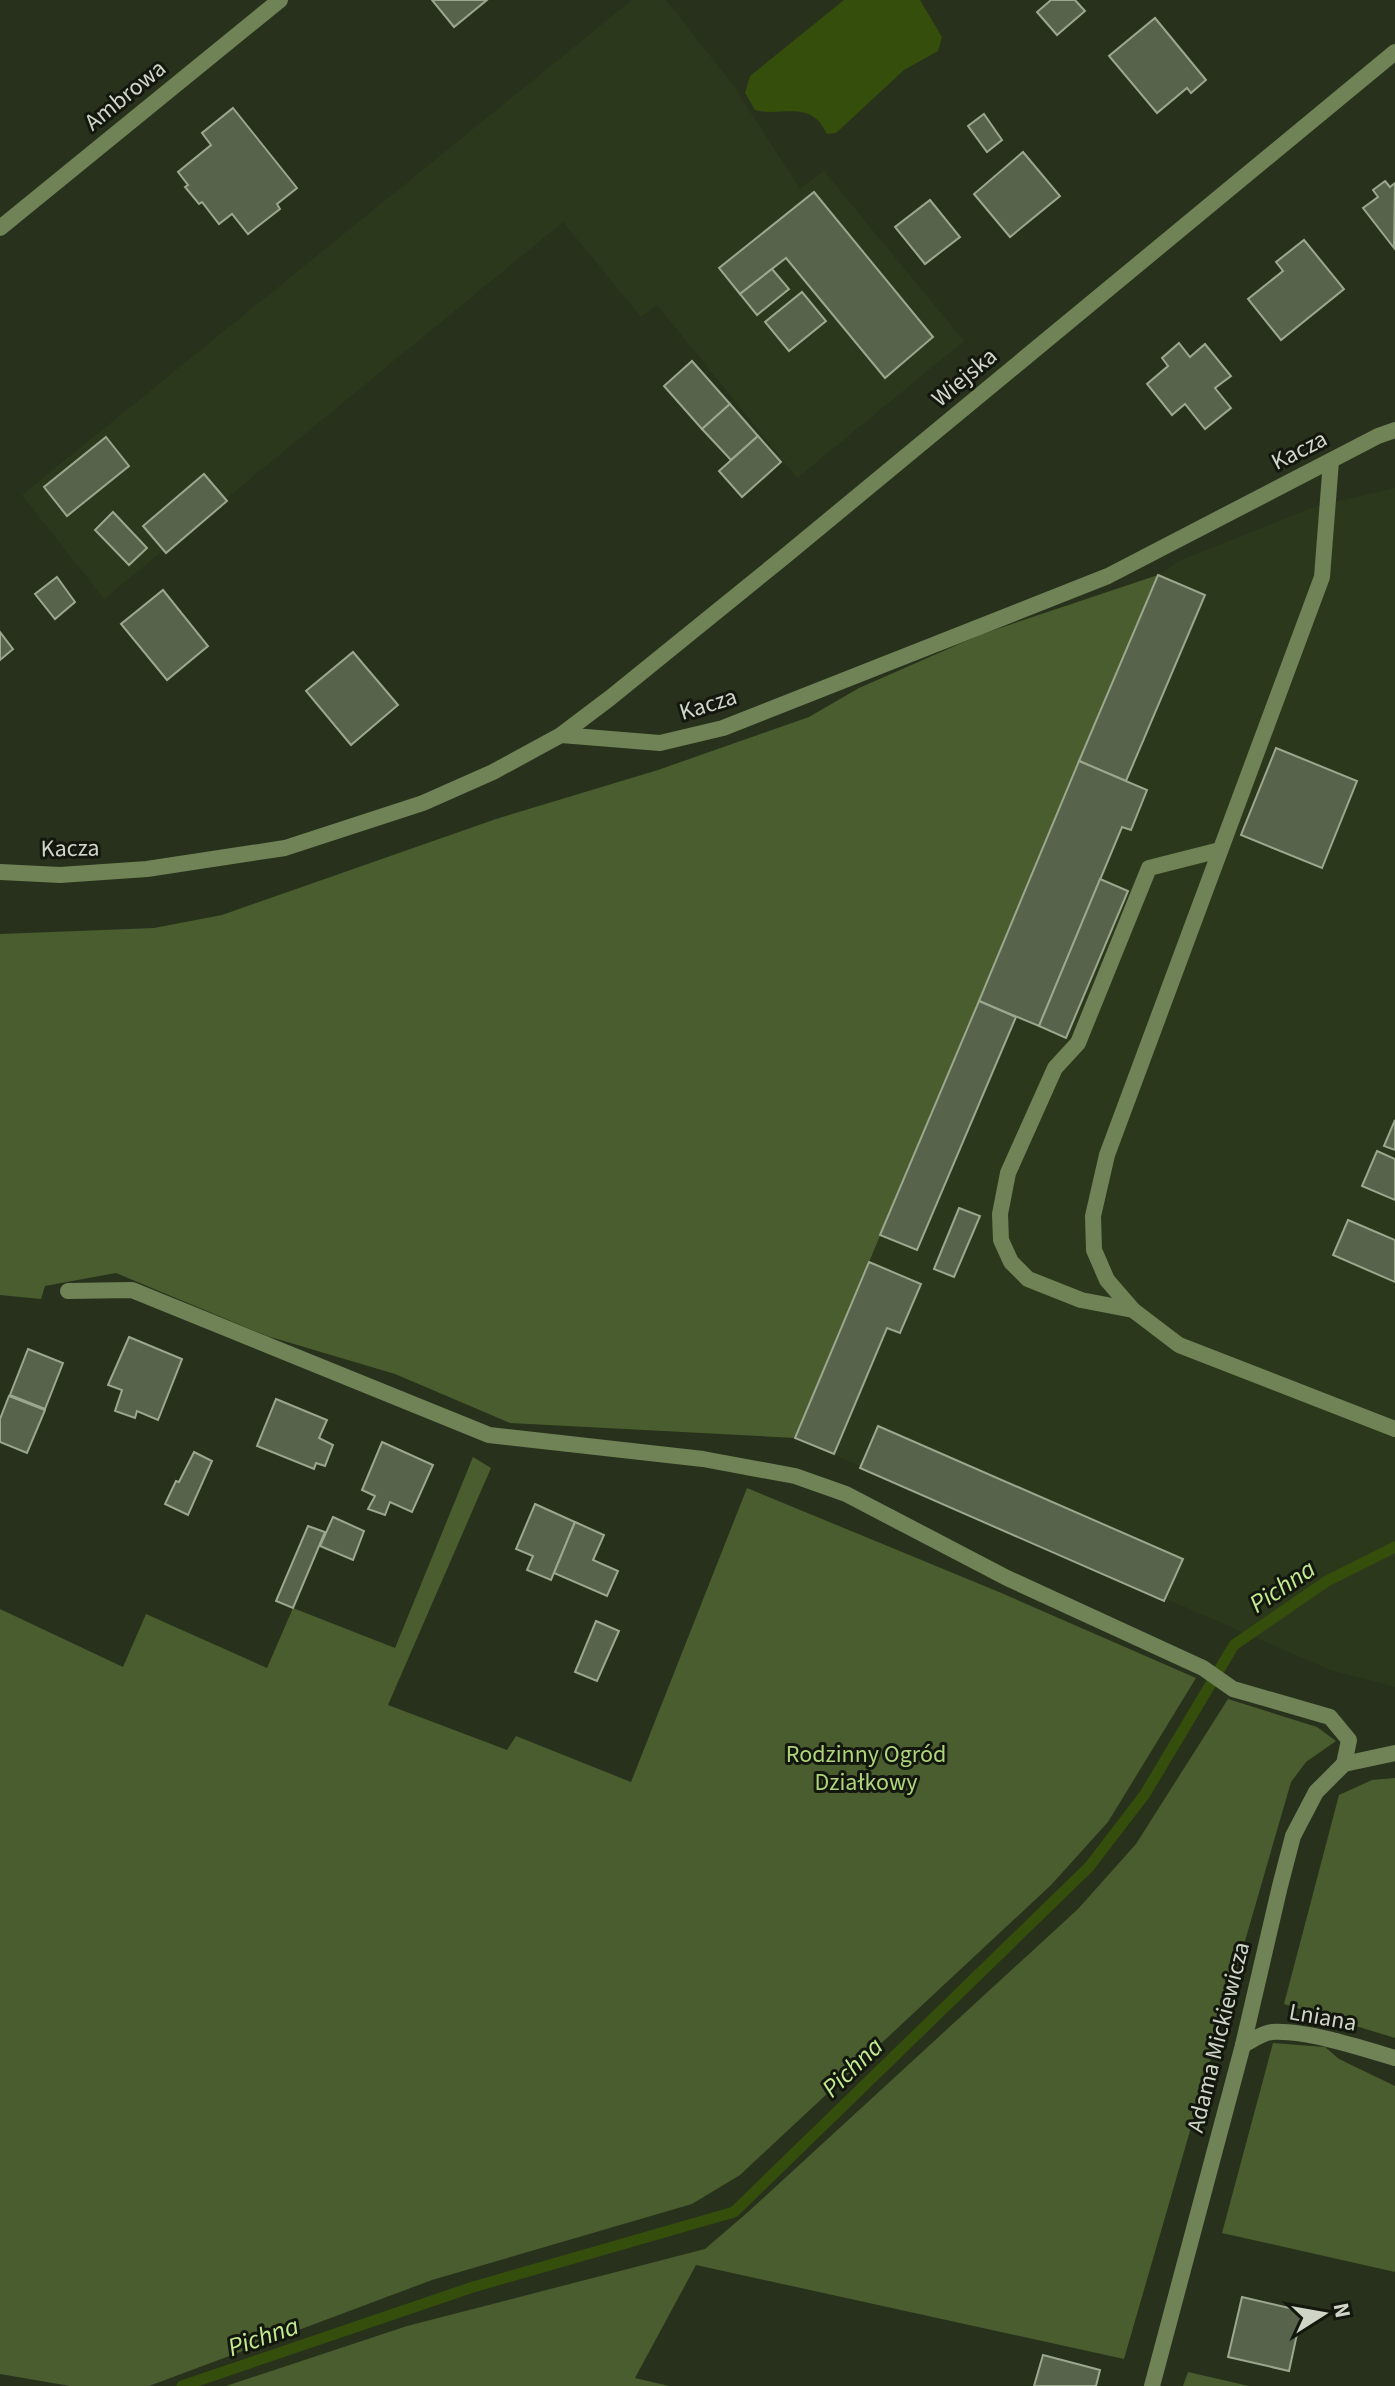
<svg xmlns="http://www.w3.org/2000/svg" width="1395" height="2386" viewBox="0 0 1395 2386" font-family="'Source Sans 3',sans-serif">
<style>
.built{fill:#2c381c}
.green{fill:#495d2e}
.water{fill:#364e0b}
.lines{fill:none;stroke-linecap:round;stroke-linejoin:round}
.stream{stroke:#364e0b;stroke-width:11}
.building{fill:#58634c;stroke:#9ca88e;stroke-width:2}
.service{stroke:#6f8356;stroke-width:16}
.minor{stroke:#6f8356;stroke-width:16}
.labels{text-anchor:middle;stroke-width:6;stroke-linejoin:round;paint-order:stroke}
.street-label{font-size:24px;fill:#cfd6c8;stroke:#13170e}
.park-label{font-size:24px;fill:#aed57b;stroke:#13170e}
.water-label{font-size:26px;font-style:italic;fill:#c3eb90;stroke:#13170e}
</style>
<rect width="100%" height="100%" fill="#28311c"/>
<g class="built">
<path d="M 632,0 L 666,0 L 733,85 L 800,189 L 824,171 L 964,341 L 797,478 L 657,305 L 641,317 L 563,222 L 104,599 L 22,495 Z"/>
<path d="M 1395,488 L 1395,1687 L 1330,1670 L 795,1438 L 1158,575 L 1181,560 L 1317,506 Z"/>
</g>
<g class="green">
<path d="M 1158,575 L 795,1438 L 510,1423 L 395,1374 L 267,1336 L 116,1273 L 45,1286 L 41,1299 L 0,1295 L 0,934 L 154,928 L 222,915 L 496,819 L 658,770 L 809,717 L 859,688 L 982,634 Z"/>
<path d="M 473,1457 L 491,1468 L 388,1705 L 507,1750 L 516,1736 L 631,1782 L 747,1488 L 999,1592 L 1196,1678 L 1108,1822 L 1051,1885 L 740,2175 L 692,2204 L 432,2280 L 149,2386 L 70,2386 L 0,2374 L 0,1609 L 123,1667 L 146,1614 L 267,1668 L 293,1608 L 395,1648 Z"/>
<path d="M 1228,1699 L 1317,1727 L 1336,1741 L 1306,1762 L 1291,1782 L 1124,2359 L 696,2265 L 635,2378 L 669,2386 L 226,2386 L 407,2326 L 705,2249 L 748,2212 L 1078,1909 L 1136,1844 Z"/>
<path d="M 1395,1778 L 1395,2038 L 1284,2004 L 1339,1795 L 1372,1780 Z"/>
<path d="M 1273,2043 L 1325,2047 L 1339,2059 L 1395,2086 L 1395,2272 L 1222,2233 Z"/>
<path d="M 1188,2372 L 1249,2386 L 1183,2386 Z"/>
</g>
<path class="water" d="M 844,0 L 920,0 L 942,37 L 938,51 L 904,70 L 836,133 L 827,134 C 824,129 820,121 815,118 C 799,105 774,116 755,110 L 745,93 L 750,76 Z"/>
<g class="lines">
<path class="stream" d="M 182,2386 L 473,2287 L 734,2212 L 1089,1867 L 1145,1794 L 1234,1645 L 1327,1581 L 1395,1547"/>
</g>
<g class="building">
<path d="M 432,0 L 487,0 L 454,27 Z"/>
<path d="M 1051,0 L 1075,0 L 1085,11 L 1057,35 L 1037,12 Z"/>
<path d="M 1155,18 L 1206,80 L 1191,93 L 1187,88 L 1157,113 L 1109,56 Z"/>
<path d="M 233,108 L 297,188 L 277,204 L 280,209 L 248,234 L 232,214 L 219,224 L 202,202 L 199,204 L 185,187 L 188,185 L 178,172 L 211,145 L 202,133 Z"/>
<path d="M 984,114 L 1002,140 L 987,152 L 968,126 Z"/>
<path d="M 1023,152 L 1060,196 L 1010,237 L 974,194 Z"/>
<path d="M 1385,181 L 1390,187 L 1395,183 L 1394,248 L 1363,208 L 1378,197 L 1373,190 Z"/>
<path d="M 814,192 L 933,337 L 885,378 L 786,258 L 740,294 L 719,268 Z"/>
<path d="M 930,200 L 960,237 L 925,264 L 895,227 Z"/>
<path d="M 1304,240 L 1344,289 L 1281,340 L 1248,299 L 1283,271 L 1276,262 Z"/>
<path d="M 772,269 L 789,289 L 757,315 L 740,294 Z"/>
<path d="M 802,292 L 826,321 L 789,351 L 765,322 Z"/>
<path d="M 1179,343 L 1190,357 L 1205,344 L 1231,376 L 1215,388 L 1231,408 L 1205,429 L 1185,404 L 1172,415 L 1147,384 L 1168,366 L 1162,358 Z"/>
<path d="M 692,361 L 730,404 L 702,429 L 664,386 Z"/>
<path d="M 730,404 L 758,436 L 731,460 L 702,429 Z"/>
<path d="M 758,436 L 781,462 L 742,497 L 719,471 Z"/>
<path d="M 106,437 L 129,466 L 67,516 L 44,487 Z"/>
<path d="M 204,474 L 227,501 L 166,553 L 143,526 Z"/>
<path d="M 113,512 L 147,548 L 129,565 L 95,530 Z"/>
<path d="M 1158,575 L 1205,595 L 1126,781 L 1079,761 Z"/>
<path d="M 57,577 L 75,602 L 55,619 L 35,594 Z"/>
<path d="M 163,590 L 208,646 L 167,680 L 121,624 Z"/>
<path d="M 0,632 L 13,649 L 0,660 Z"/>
<path d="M 353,652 L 398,705 L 351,745 L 306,691 Z"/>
<path d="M 1276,748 L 1357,781 L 1322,868 L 1241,835 Z"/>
<path d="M 1079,761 L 1147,790 L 1131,830 L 1122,827 L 1039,1026 L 979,1001 Z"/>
<path d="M 1100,879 L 1128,891 L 1066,1038 L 1039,1026 Z"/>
<path d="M 979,1001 L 1016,1017 L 917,1250 L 880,1235 Z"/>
<path d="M 1395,1120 L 1395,1150 L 1384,1146 Z"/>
<path d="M 1377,1151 L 1395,1159 L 1395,1200 L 1362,1186 Z"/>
<path d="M 959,1208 L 980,1216 L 954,1277 L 934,1269 Z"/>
<path d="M 1348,1220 L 1395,1240 L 1395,1282 L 1333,1255 Z"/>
<path d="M 869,1262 L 921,1284 L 900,1333 L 887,1328 L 834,1454 L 795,1438 Z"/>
<path d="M 129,1337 L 182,1359 L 158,1420 L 137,1411 L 135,1418 L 115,1411 L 122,1390 L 108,1385 Z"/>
<path d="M 28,1349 L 63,1363 L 45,1409 L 10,1395 Z"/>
<path d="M 9,1396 L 45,1410 L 27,1453 L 0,1442 L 0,1419 Z"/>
<path d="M 276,1399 L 327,1420 L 319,1438 L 333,1445 L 325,1466 L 316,1463 L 314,1469 L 257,1446 Z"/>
<path d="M 878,1426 L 1183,1559 L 1164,1601 L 860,1468 Z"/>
<path d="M 382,1442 L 433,1465 L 412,1512 L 390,1502 L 385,1515 L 368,1509 L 375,1496 L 362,1490 Z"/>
<path d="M 194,1452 L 212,1461 L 188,1515 L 165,1504 L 176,1481 L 179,1482 Z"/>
<path d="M 535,1504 L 575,1522 L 551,1580 L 527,1570 L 533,1556 L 516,1549 Z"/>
<path d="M 333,1517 L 364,1531 L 353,1560 L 320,1546 Z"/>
<path d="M 575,1522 L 604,1535 L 593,1560 L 618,1571 L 607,1596 L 554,1573 Z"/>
<path d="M 308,1526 L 325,1532 L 293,1608 L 276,1601 Z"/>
<path d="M 596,1621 L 619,1631 L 597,1681 L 575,1672 Z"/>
<path d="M 1242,2297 L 1302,2311 L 1289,2371 L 1228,2357 Z"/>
<path d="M 1043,2355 L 1100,2370 L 1096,2386 L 1034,2386 Z"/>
</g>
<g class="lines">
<g class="service">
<path d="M 1331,461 L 1322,577 L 1107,1155 L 1093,1216 L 1094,1250 L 1107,1280 L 1133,1310 L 1179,1345 L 1395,1429"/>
<path d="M 1133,1310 L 1081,1300 L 1028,1279 L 1011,1262 L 1001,1240 L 1000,1214 L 1008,1173 L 1055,1068 L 1078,1043 L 1149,868 L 1220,850"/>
</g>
<g class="minor">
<path d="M 0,228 L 280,0"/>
<path d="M 561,735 L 660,743 L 723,728 L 1108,576 L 1378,436 L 1395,430"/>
<path d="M 0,872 L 60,875 L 147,869 L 285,848 L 423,803 L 493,772 L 561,735 L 610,698 L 784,557 L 1395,52"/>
<path d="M 68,1291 L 132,1290 L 489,1435 L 703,1459 L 795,1476 L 846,1494 L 1007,1578 L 1203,1668 L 1233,1689 L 1330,1717 L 1349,1740 L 1344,1764"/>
<path d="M 1243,2045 C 1251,2041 1262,2033 1272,2032 C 1306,2030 1362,2048 1395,2058"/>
<path d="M 1152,2386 L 1243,2045 L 1280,1886 L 1293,1836 L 1316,1792 L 1344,1764 L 1395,1753"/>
</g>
</g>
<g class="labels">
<g class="street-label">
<text transform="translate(125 95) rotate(-39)" y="8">Ambrowa</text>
<text transform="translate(964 377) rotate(-40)" y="8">Wiejska</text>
<text transform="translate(1299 450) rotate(-27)" y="8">Kacza</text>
<text transform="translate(708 704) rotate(-17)" y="8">Kacza</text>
<text transform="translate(70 848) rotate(-1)" y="8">Kacza</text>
<text transform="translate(1323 2017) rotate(10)" y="8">Lniana</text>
<text transform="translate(1218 2037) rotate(-76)" y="8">Adama Mickiewicza</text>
</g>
<g class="park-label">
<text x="866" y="1762">Rodzinny Ogród<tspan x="866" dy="28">Działkowy</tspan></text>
</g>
<g class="water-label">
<text transform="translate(1282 1586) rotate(-34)" y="9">Pichna</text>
<text transform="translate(852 2067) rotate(-44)" y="9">Pichna</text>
<text transform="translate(263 2336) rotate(-19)" y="9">Pichna</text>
</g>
</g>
<g transform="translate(1323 2314) rotate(79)" stroke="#13170e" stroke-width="6" paint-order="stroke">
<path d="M0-6L14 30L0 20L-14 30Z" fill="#cfd6c8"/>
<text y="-12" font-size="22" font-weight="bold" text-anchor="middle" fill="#cfd6c8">N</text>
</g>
</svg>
